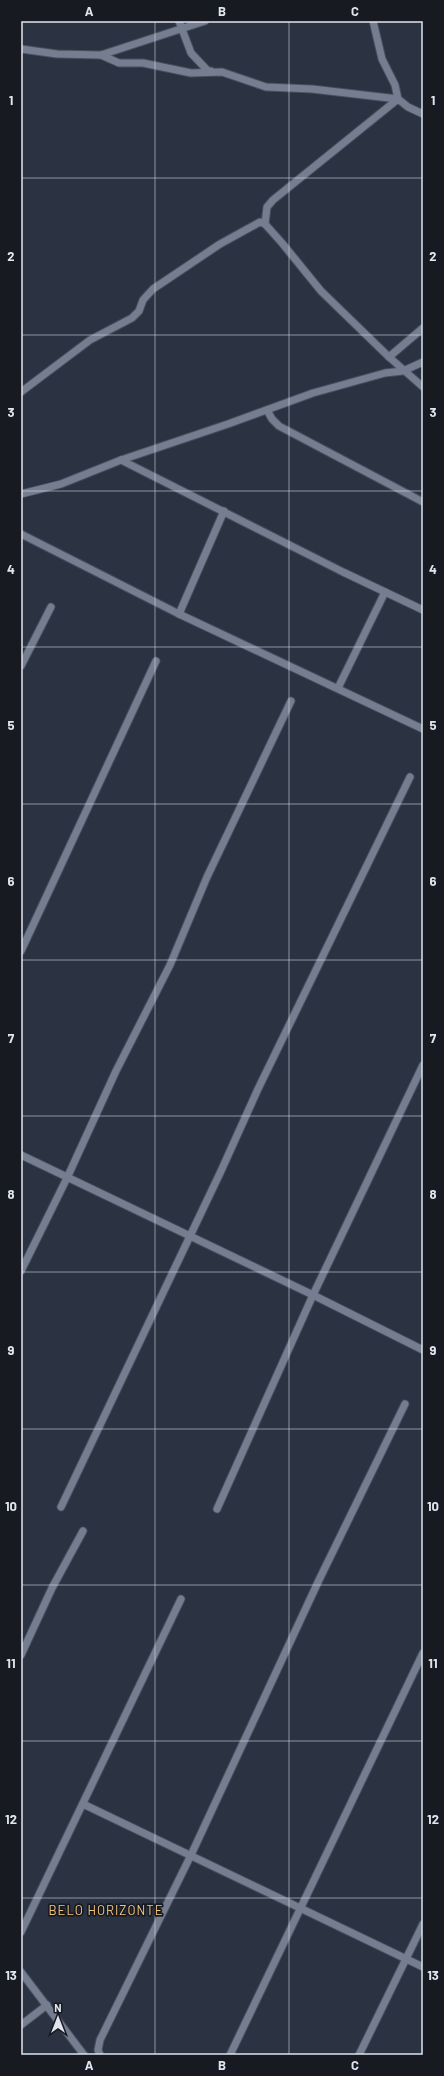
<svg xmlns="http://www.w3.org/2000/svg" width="444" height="2076" viewBox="0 0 444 2076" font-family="Barlow,sans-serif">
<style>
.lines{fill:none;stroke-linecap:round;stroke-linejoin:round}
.minor-casing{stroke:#494f5c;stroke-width:9}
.minor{stroke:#757e90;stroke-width:7}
.grid{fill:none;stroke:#e0e5ef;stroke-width:1;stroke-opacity:0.55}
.labels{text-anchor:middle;stroke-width:3.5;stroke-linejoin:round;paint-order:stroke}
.neighbourhood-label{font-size:13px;letter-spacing:1px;fill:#f3c481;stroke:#171a21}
.neatline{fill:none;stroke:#e0e5ef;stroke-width:1.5}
.grid-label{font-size:13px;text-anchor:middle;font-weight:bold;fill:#e0e5ef}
</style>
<rect width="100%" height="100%" fill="#2b3242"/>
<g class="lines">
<g class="minor-casing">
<g id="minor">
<path d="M 179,21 L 191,53 L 208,71 L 211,71"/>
<path d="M 373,21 L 382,59 L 395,85 L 398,99 L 408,107 L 423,114"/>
<path d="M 21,49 L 57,54 L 101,55 L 119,63 L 143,63 L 191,73 L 222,72 L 266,87 L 312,89 L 398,99"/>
<path d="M 101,55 L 205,21"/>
<path d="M 265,224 L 267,207 L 273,200 L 398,99"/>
<path d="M 389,357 L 423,328"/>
<path d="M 21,392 L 90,340 L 132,318 L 139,311 L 143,300 L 153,289 L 220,244 L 260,222 L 265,224 L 282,243 L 321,291 L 389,357 L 423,387"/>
<path d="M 267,410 L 272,419 L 279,426 L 423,502"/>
<path d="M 121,460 L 343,572 L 423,610"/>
<path d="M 21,494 L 61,484 L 121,460 L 228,424 L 313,393 L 385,373 L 403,371 L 423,362"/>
<path d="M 21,534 L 179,614 L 423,729"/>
<path d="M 179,614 L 224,511"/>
<path d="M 21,666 L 51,607"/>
<path d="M 338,688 L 385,592"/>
<path d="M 21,951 L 156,661"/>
<path d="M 21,1155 L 313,1295 L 423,1350"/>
<path d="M 21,1271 L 67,1178 L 116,1071 L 170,965 L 207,877 L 291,701"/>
<path d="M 61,1507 L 221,1171 L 258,1089 L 410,777"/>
<path d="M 217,1509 L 313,1295 L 423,1065"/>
<path d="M 21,1655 L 52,1588 L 83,1531"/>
<path d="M 83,1804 L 423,1967"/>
<path d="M 21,1932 L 181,1599"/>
<path d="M 21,1972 L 84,2055"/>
<path d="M 21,2025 L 47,2005"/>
<path d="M 100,2055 L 98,2050 L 100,2040 L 191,1855 L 319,1580 L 405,1404"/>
<path d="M 230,2055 L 423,1653"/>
<path d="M 359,2055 L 423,1924"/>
</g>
</g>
<use href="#minor" class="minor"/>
</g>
<path class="grid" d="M 155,21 L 155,2055M 289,21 L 289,2055M 21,178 L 423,178M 21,335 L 423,335M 21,491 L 423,491M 21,647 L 423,647M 21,804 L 423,804M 21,960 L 423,960M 21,1116 L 423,1116M 21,1272 L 423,1272M 21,1429 L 423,1429M 21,1585 L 423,1585M 21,1741 L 423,1741M 21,1898 L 423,1898"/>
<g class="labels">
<g class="neighbourhood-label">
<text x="106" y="1915">BELO HORIZONTE</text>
</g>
</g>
<rect width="444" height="2076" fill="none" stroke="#171a21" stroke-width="44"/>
<g transform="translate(58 2018)" stroke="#171a21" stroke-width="3" paint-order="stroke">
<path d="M0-3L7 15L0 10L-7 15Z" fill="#e0e5ef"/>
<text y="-6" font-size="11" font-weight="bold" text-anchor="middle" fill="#e0e5ef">N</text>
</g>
<rect x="22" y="22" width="400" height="2032" class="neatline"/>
<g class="grid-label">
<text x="89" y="16">A</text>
<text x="222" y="16">B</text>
<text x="355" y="16">C</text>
<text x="11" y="105">1</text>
<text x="433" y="105">1</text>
<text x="11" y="261">2</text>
<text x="433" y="261">2</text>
<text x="11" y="417">3</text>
<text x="433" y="417">3</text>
<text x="11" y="574">4</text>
<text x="433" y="574">4</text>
<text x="11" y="730">5</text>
<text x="433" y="730">5</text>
<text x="11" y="886">6</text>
<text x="433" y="886">6</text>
<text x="11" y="1043">7</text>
<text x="433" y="1043">7</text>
<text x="11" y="1199">8</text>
<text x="433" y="1199">8</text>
<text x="11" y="1355">9</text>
<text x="433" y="1355">9</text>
<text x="11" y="1511">10</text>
<text x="433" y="1511">10</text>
<text x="11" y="1668">11</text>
<text x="433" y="1668">11</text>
<text x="11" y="1824">12</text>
<text x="433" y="1824">12</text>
<text x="11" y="1980">13</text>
<text x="433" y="1980">13</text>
<text x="89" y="2070">A</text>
<text x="222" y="2070">B</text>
<text x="355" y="2070">C</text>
</g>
</svg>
